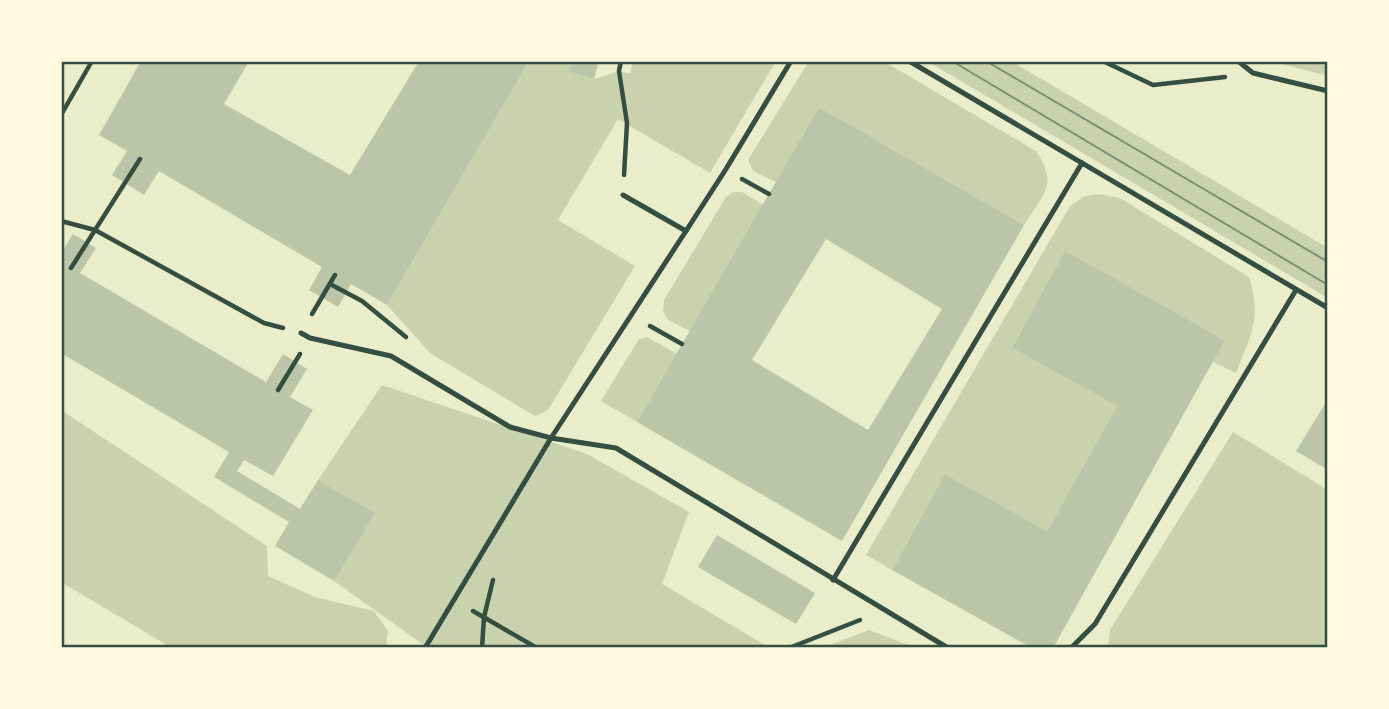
<svg xmlns="http://www.w3.org/2000/svg" width="1389" height="709" viewBox="0 0 1389 709" font-family="'Golos Text',sans-serif">
<style>
.green{fill:#cad2ad}
.building{fill:#bcc5a7;fill-rule:evenodd}
.lines{fill:none;stroke-linecap:round;stroke-linejoin:round}
.path{stroke:#344e41;stroke-width:4.5}
.service{stroke:#344e41;stroke-width:5}
.tram{stroke:#7c8e77;stroke-width:2}
.neatline{fill:none;stroke:#344e41;stroke-width:2.5}
</style>
<rect width="100%" height="100%" fill="#e9edc9"/>
<g class="green">
<path d="M 529,61 L 572,61 L 569,72 L 594,79 L 619,71 L 630,74 L 633,61 L 776,61 L 710,173 L 618,119 L 558,220 L 635,266 L 548,410 L 535,416 L 430,353 L 387,305 Z"/>
<path d="M 809,61 L 879,61 L 890,65 L 1036,151 C 1059,185 1043,194 1024,225 L 819,107 L 776,182 L 753,171 L 748,160 Z"/>
<path d="M 927,61 L 1011,61 L 1328,248 L 1328,298 Z"/>
<path d="M 1271,61 L 1328,61 L 1328,76 Z"/>
<path d="M 733,192 L 742,192 L 763,205 L 690,331 L 668,320 L 663,311 L 664,300 L 726,197 Z"/>
<path d="M 1099,194 L 1120,198 L 1249,277 C 1262,319 1251,334 1236,373 L 1213,362 L 1224,339 L 1065,252 L 1012,348 L 1117,406 L 1047,531 L 945,474 L 892,570 L 866,555 L 1070,206 L 1085,196 Z"/>
<path d="M 647,337 L 677,354 L 637,422 L 601,401 L 639,339 Z"/>
<path d="M 382,385 L 587,454 L 689,512 L 662,584 L 770,648 L 428,648 L 334,581 L 374,513 L 318,480 Z"/>
<path d="M 61,410 L 267,546 L 268,576 L 315,597 L 374,611 L 388,631 L 386,648 L 172,648 L 61,582 Z"/>
<path d="M 1233,432 L 1328,490 L 1328,648 L 1108,648 L 1110,630 Z"/>
<path d="M 869,630 L 916,648 L 822,648 Z"/>
</g>
<g class="building">
<path d="M 141,61 L 249,61 L 224,104 L 350,175 L 419,61 L 529,61 L 387,305 L 351,284 L 338,307 L 309,290 L 322,267 L 159,171 L 144,195 L 112,175 L 127,151 L 99,135 Z"/>
<path d="M 572,61 L 599,61 L 594,79 L 569,72 Z"/>
<path d="M 819,107 L 1024,225 L 842,541 L 637,422 ZM 826,239 L 942,309 L 868,430 L 752,360 Z"/>
<path d="M 73,234 L 96,248 L 80,273 L 266,382 L 283,354 L 307,369 L 290,397 L 313,410 L 273,476 L 244,460 L 237,471 L 300,509 L 318,480 L 375,513 L 334,581 L 275,546 L 289,522 L 214,477 L 229,452 L 61,353 L 61,254 Z"/>
<path d="M 1065,251 L 1225,340 L 1053,648 L 1032,648 L 892,570 L 945,474 L 1047,531 L 1117,406 L 1012,348 Z"/>
<path d="M 1328,399 L 1328,470 L 1296,451 Z"/>
<path d="M 717,535 L 815,593 L 796,624 L 698,567 Z"/>
</g>
<g class="lines">
<g class="path">
<path d="M 621,61 L 619,71 L 627,123 L 624,175"/>
<path d="M 1096,61 L 1105,62 L 1153,85 L 1225,77"/>
<path d="M 61,115 L 92,61"/>
<path d="M 742,179 L 769,194"/>
<path d="M 61,221 L 95,230 L 264,323 L 283,328"/>
<path d="M 71,268 L 140,159"/>
<path d="M 330,284 L 362,301 L 406,337"/>
<path d="M 312,314 L 335,275"/>
<path d="M 650,326 L 682,344"/>
<path d="M 278,390 L 300,354"/>
<path d="M 473,611 L 537,648"/>
<path d="M 482,648 L 484,617 L 493,580"/>
<path d="M 789,648 L 860,620"/>
</g>
<g class="service">
<path d="M 909,61 L 1328,308"/>
<path d="M 1238,61 L 1253,73 L 1328,91"/>
<path d="M 686,231 L 726,169 L 791,61"/>
<path d="M 301,333 L 310,338 L 391,356 L 510,427 L 551,438 L 616,448 L 948,648"/>
<path d="M 833,580 L 1082,163"/>
<path d="M 425,648 L 551,438 L 686,231 L 623,195"/>
<path d="M 1071,648 L 1095,624 L 1296,290"/>
</g>
<g class="tram">
<path d="M 952,61 L 1328,285"/>
<path d="M 986,61 L 1328,262"/>
</g>
</g>
<rect width="1389" height="709" fill="none" stroke="#fefae0" stroke-width="126"/>
<rect x="63" y="63" width="1263" height="583" class="neatline"/>
</svg>
